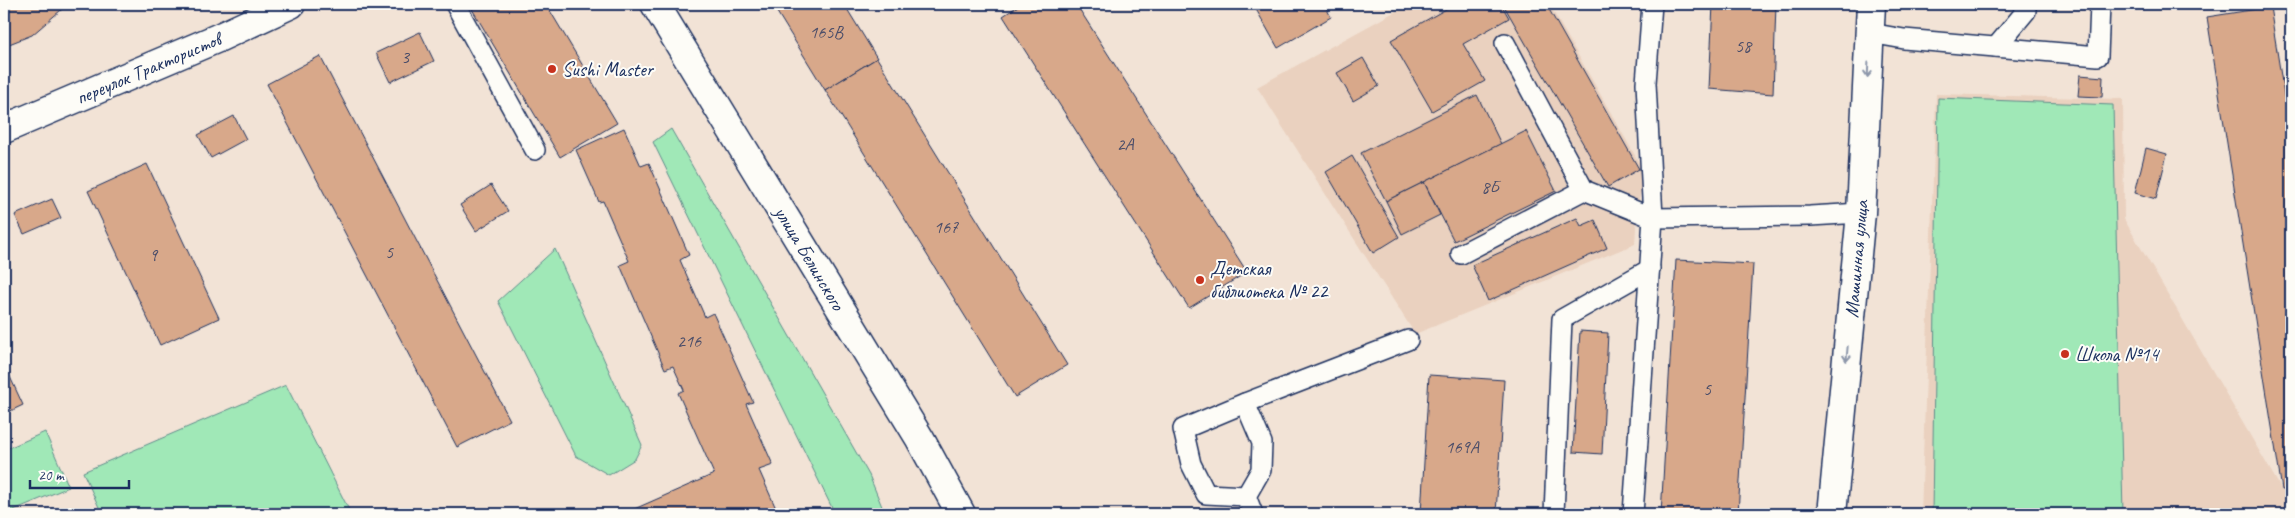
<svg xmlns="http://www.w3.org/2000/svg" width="2295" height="518" viewBox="0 0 2295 518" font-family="Caveat,sans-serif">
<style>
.built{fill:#ead1bf}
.green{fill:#a0e8b7;stroke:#5e8c8a}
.building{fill:#d8a88a;stroke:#1b2f5e}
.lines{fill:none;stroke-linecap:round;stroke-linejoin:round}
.service-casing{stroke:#1b2f5e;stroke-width:22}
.minor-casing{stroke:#1b2f5e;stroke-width:31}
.secondary-casing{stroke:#1b2f5e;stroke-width:31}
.service{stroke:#fdfcf7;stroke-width:19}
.minor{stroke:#fdfcf7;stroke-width:28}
.secondary{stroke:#fdfcf7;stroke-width:28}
.oneway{stroke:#8c96aa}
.poi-dot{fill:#c8321e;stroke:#fdfcf7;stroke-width:2}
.labels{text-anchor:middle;stroke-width:4;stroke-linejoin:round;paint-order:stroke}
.number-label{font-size:18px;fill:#4a4d69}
.street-label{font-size:20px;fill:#1b2f5e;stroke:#fdfcf7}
.poi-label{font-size:20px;fill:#1b2f5e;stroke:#fdfcf7;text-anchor:start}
</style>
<rect width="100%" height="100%" fill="#f2e3d6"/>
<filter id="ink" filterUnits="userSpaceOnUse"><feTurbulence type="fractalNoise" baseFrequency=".02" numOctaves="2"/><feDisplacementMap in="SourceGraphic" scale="10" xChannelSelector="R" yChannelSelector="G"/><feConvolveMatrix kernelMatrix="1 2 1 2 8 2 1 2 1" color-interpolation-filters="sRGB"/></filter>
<g filter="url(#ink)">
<g class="built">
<path d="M 1409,4 L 1549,4 L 1645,173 L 1637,211 L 1635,244 L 1415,334 L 1257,87 Z"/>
<path d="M 1936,94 L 2123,99 L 2124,219 L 2282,490 L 2291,489 L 2291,514 L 1921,514 Z"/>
</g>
<g class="green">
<path d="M 1938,98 L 2113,105 L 2123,514 L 1932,514 Z"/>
<path d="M 671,129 L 869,475 L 885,514 L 835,514 L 653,142 Z"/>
<path d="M 555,249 L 642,445 L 635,459 L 609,475 L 576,456 L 498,301 Z"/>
<path d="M 286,385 L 351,514 L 102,514 L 83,472 Z"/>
<path d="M 45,432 L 69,487 L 4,514 L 4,450 Z"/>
</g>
<g class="building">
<path d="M 4,4 L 68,4 L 32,35 L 4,46 Z"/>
<path d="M 481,4 L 546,4 L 617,123 L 560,157 L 472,9 Z"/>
<path d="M 772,4 L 844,4 L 877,58 L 825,90 Z"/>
<path d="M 1021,4 L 1076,4 L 1247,272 L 1189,308 L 1003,16 Z"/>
<path d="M 1253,4 L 1324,4 L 1331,17 L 1278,48 Z"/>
<path d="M 1455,4 L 1501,4 L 1509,18 L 1463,44 L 1485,81 L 1432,111 L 1391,40 Z"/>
<path d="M 1503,4 L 1546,4 L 1639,169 L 1608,187 Z"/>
<path d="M 1713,4 L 1776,4 L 1773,94 L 1709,89 Z"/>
<path d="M 2270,7 L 2291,139 L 2291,489 L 2282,490 L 2207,17 Z"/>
<path d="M 420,32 L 434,61 L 390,82 L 376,53 Z"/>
<path d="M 320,56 L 510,420 L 457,447 L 267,84 Z"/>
<path d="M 877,58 L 1067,365 L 1015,397 L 825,90 Z"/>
<path d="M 1363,58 L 1379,86 L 1353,101 L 1337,73 Z"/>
<path d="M 2080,75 L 2103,77 L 2102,97 L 2078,96 Z"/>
<path d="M 1477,95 L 1501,144 L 1386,201 L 1361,153 Z"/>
<path d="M 234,116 L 246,139 L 211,158 L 198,135 Z"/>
<path d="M 624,128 L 641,166 L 649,163 L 689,255 L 680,260 L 705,317 L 713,313 L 753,402 L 746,404 L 773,465 L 759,470 L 778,513 L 774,514 L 623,514 L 714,474 L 678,393 L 684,390 L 673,366 L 665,369 L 620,265 L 629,261 L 603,201 L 599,202 L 576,150 Z"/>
<path d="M 1526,131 L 1556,191 L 1454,241 L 1424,182 Z"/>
<path d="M 2146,148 L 2167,154 L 2156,199 L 2135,193 Z"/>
<path d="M 1352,156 L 1399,237 L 1373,253 L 1326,172 Z"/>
<path d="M 147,164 L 219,318 L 160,345 L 88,191 Z"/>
<path d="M 1424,182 L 1440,215 L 1402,234 L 1386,201 Z"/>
<path d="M 491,185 L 508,211 L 476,231 L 460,205 Z"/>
<path d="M 52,199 L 61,218 L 24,234 L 15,215 Z"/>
<path d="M 1577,218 L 1581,226 L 1595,220 L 1607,248 L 1488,301 L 1472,265 Z"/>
<path d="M 1676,260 L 1753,264 L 1738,514 L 1661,514 Z"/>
<path d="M 1580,331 L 1608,333 L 1602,454 L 1573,452 Z"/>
<path d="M 4,364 L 23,405 L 4,414 Z"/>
<path d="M 1429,375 L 1504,380 L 1496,514 L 1421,514 Z"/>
</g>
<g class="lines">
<g class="service-casing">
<g id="service">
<path d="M 455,4 L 535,150"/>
<path d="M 1870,33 L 1904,39 L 2098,56 L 2100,4"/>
<path d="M 1505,43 L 1584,190"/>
<path d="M 1996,47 L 2026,11 L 2026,4"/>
<path d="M 1461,254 L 1584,190 L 1653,218 L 1810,216 L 1861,213"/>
<path d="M 1245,403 L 1262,443 L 1261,470 L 1246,496 L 1206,494 L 1191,464 L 1183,429 Z"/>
<path d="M 1245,403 L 1408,340"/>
<path d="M 1246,496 L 1253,514"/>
<path d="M 1554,514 L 1562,319 L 1650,269"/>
<path d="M 1633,514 L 1653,218 L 1646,83 L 1652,4"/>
</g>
</g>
<g class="minor-casing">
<g id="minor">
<path d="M 4,129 L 218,38 L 291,4"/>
<path d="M 1832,514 L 1861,213 L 1871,4"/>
</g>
</g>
<g class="secondary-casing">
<path id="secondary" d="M 655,4 L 920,439 L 961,514"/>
</g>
<use href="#service" class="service"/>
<use href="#minor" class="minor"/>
<use href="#secondary" class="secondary"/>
</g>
<defs><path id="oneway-shaft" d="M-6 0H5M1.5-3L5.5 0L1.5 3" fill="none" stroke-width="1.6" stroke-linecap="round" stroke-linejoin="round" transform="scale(1.25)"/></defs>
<g class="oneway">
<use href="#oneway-shaft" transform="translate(1868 70) rotate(93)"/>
<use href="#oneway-shaft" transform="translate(1847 354) rotate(95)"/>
</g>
</g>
<g class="poi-dot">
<circle cx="552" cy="69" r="5"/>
<circle cx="1200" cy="280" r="5"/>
<circle cx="2065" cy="354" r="5"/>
</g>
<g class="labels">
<g class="number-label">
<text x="826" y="38">165В</text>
<text x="1743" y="52">58</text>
<text x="405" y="63">3</text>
<text x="1125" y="150">2А</text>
<text x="1490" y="193">8Б</text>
<text x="946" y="233">167</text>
<text x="389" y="258">5</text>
<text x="153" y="261">9</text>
<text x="689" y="347">216</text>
<text x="1707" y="395">5</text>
<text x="1462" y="453">169А</text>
</g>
<g class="street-label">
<text transform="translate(148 68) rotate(-23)" y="7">переулок Трактористов</text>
<text transform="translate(810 258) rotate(59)" y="7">улица Белинского</text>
<text transform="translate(1856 259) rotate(-85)" y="7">Машинная улица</text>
</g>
<g class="poi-label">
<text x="562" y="76">Sushi Master</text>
<text x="1210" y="275">Детская<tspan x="1210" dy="23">библиотека № 22</tspan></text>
<text x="2075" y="361">Школа №14</text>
</g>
</g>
<rect width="2295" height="518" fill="none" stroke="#fdfcf7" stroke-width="20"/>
<rect x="10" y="10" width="2275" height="498" fill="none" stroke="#1b2f5e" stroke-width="2" filter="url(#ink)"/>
<path d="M30 480v8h99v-8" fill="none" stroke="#1b2f5e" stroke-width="2.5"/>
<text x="38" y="480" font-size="15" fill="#1b2f5e" stroke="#fdfcf7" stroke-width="4" paint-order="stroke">20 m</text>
</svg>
